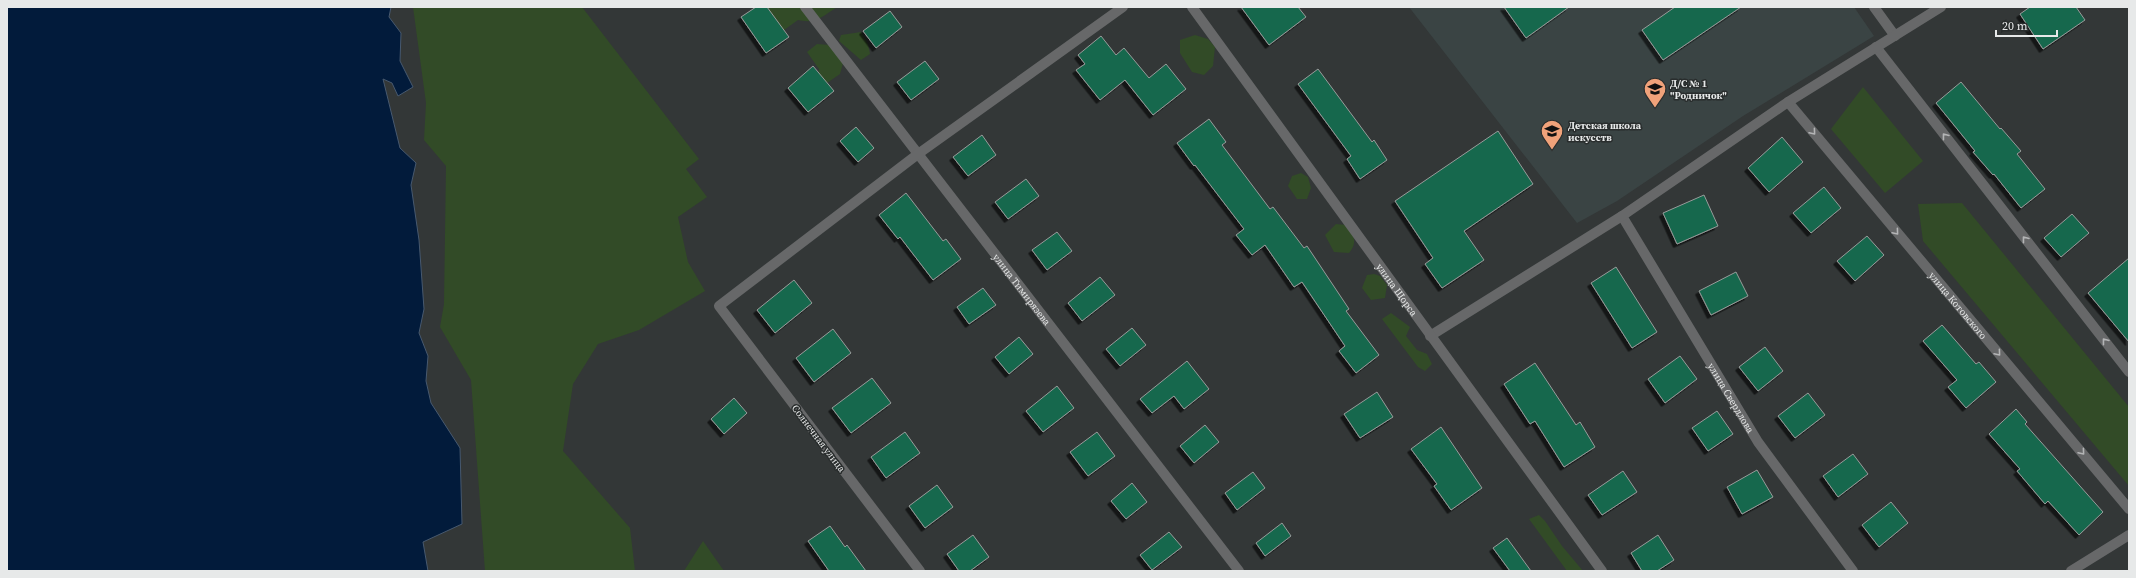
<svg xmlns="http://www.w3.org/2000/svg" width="2136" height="578" viewBox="0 0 2136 578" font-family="'Source Serif 4',serif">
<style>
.built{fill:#3a4444}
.green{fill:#324b27}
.water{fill:#021b3b;stroke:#47596f}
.building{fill:#15684d;stroke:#989b9a;filter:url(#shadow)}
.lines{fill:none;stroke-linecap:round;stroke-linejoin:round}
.minor{stroke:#676869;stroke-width:10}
.tertiary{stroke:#676869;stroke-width:10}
.oneway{stroke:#b4b5b6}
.labels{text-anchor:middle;stroke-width:3;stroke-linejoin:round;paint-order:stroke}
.poi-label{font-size:10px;font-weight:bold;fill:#e7e9e9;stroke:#292d2d;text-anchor:start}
.street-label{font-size:10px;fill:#e7e9e9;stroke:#292d2d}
</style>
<defs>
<filter id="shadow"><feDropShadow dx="-3.5" dy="3.5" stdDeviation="0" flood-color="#0009"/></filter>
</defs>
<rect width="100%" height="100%" fill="#333737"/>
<path class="built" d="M 1409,7 L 1854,7 L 1874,36 L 1743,116 L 1617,201 L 1577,223 Z"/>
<g class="green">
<path d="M 413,7 L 582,7 L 699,159 L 686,169 L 707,197 L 678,217 L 688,262 L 705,291 L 639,330 L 598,344 L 573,384 L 563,451 L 630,528 L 635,571 L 485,571 L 471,380 L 440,327 L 444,304 L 446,166 L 424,140 L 426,103 Z"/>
<path d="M 769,7 L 837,7 C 822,17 816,24 798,20 L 784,30 L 777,28 L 767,8 Z"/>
<path d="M 861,32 L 868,44 L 870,54 L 861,60 L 839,41 L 841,35 Z"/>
<path d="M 1195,35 L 1208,39 L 1215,47 L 1213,66 L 1204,75 L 1192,72 L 1180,53 L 1180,40 Z"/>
<path d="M 817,44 L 830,45 L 843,63 L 840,74 L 824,85 L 818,79 L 819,69 L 807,52 Z"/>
<path d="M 1863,87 L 1923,161 L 1885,193 L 1831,129 Z"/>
<path d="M 1301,173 L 1308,177 L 1311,188 L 1307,199 L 1297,199 L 1288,186 L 1292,176 Z"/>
<path d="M 1962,203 L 2129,407 L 2129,486 L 1923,241 L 1918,204 Z"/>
<path d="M 1336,224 L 1346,225 C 1354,236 1358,242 1349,253 L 1334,252 L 1325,235 Z"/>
<path d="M 1374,274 L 1380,276 L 1387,285 L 1385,298 L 1371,300 L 1362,288 L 1367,275 Z"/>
<path d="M 1391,313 L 1410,327 L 1406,336 L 1417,350 L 1427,354 L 1432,364 L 1425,371 L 1418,367 L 1382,319 Z"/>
<path d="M 1539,515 L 1545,521 L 1562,546 L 1583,571 L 1567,571 L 1529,519 Z"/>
<path d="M 703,541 L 724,571 L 684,571 Z"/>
</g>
<path class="water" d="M 7,7 L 391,7 L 389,17 L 401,33 L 400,61 L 413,87 L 398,96 L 392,83 L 383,79 L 400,148 L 416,163 L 411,185 L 419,240 L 424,309 L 419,333 L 428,356 L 426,381 L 431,403 L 460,448 L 462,524 L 423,542 L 428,571 L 7,571 Z"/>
<g class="building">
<path d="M 756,7 L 767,7 L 789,37 L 766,53 L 741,17 Z"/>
<path d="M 1241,7 L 1298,7 L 1306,17 L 1269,45 Z"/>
<path d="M 1504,7 L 1569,7 L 1526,38 Z"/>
<path d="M 1675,7 L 1741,7 L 1663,60 L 1642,30 Z"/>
<path d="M 2030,7 L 2076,7 L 2085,20 L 2043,49 L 2020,14 Z"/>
<path d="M 890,11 L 902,27 L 876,48 L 863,31 Z"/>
<path d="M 1101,36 L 1116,55 L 1124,48 L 1149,78 L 1166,64 L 1186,89 L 1153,115 L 1125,80 L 1100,100 L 1076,70 L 1085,64 L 1078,55 Z"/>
<path d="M 925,61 L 939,79 L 911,100 L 897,82 Z"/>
<path d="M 813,66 L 834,91 L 808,112 L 788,88 Z"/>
<path d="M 1318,69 L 1372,142 L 1374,140 L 1387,160 L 1360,179 L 1347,159 L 1351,156 L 1298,84 Z"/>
<path d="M 1961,82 L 2000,129 L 2001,128 L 2021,151 L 2017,154 L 2045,189 L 2021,208 L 1994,174 L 1993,175 L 1973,152 L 1975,151 L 1936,103 Z"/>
<path d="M 1209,119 L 1226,142 L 1222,145 L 1270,209 L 1273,207 L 1304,248 L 1307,246 L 1349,309 L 1346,311 L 1379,355 L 1356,373 L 1339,351 L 1345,346 L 1302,282 L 1294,287 L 1265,245 L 1252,255 L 1236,235 L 1244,229 L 1195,165 L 1194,166 L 1177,143 Z"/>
<path d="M 856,127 L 874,148 L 858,162 L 840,141 Z"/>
<path d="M 1498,131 L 1533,184 L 1464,231 L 1484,260 L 1442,288 L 1425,264 L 1433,258 L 1395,201 Z"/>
<path d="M 982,135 L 996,155 L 968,176 L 953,157 Z"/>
<path d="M 1782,137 L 1803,162 L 1769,192 L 1748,168 Z"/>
<path d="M 1026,179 L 1039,196 L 1008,219 L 995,202 Z"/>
<path d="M 1824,187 L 1841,208 L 1811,233 L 1793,213 Z"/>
<path d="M 906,193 L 943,241 L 946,239 L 961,259 L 933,280 L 900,237 L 898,239 L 879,215 Z"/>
<path d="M 1704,195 L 1718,226 L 1677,244 L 1663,213 Z"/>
<path d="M 2072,214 L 2089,233 L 2061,257 L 2044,238 Z"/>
<path d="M 1057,232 L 1072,251 L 1047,270 L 1032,250 Z"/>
<path d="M 1867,236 L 1884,255 L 1855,281 L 1837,261 Z"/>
<path d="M 2129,258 L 2129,342 L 2088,293 Z"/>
<path d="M 1616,267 L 1657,332 L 1632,348 L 1591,283 Z"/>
<path d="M 1736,272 L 1748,296 L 1711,315 L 1699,291 Z"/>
<path d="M 1100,277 L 1115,295 L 1082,321 L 1068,303 Z"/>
<path d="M 794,280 L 812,303 L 775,333 L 757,310 Z"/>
<path d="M 983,288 L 996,305 L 969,324 L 957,307 Z"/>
<path d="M 1942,325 L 1976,364 L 1979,362 L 1996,382 L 1966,408 L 1948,387 L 1957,380 L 1923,341 Z"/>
<path d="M 1132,328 L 1146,345 L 1120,366 L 1106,349 Z"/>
<path d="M 833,329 L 851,353 L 814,382 L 796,358 Z"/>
<path d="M 1019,337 L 1033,354 L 1009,374 L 995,357 Z"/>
<path d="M 1765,347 L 1783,371 L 1758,391 L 1739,367 Z"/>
<path d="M 1680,356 L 1697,379 L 1665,403 L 1648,379 Z"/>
<path d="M 1187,361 L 1209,389 L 1184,409 L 1174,396 L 1152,413 L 1140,399 Z"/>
<path d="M 1535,363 L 1576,425 L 1580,422 L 1595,447 L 1564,467 L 1535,421 L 1530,424 L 1504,384 Z"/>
<path d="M 872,378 L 891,403 L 851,433 L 832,408 Z"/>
<path d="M 1057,386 L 1074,408 L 1043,432 L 1026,411 Z"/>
<path d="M 1377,392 L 1393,417 L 1360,438 L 1344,414 Z"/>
<path d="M 1808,393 L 1825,415 L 1795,438 L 1778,416 Z"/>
<path d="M 734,398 L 747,413 L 724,434 L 711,419 Z"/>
<path d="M 2016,409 L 2027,422 L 2025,424 L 2103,512 L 2079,535 L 2048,501 L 2045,504 L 2017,471 L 2020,469 L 1989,434 Z"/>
<path d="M 1717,411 L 1733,434 L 1708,451 L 1692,428 Z"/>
<path d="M 1205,425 L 1219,442 L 1194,463 L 1180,446 Z"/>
<path d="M 1441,427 L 1482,488 L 1451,510 L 1434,486 L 1437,484 L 1411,449 Z"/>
<path d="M 905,432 L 920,453 L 886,478 L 871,457 Z"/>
<path d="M 1097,432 L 1115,456 L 1088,476 L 1070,452 Z"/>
<path d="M 1853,454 L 1868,474 L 1838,497 L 1823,476 Z"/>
<path d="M 1757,470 L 1773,497 L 1742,514 L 1727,487 Z"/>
<path d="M 1623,471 L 1637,492 L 1602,515 L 1588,495 Z"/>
<path d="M 1253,472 L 1265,488 L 1237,510 L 1225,493 Z"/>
<path d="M 1132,483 L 1147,502 L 1126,519 L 1111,501 Z"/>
<path d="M 937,485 L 953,507 L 925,528 L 909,506 Z"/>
<path d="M 1891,502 L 1908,523 L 1879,547 L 1862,525 Z"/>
<path d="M 1282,523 L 1291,536 L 1265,556 L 1256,543 Z"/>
<path d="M 830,526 L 845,547 L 847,545 L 866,571 L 829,571 L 808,541 Z"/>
<path d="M 1169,532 L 1182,547 L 1152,570 L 1140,555 Z"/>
<path d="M 973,535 L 989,557 L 970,571 L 959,571 L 947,554 Z"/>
<path d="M 1658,535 L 1674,560 L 1657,571 L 1642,571 L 1631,553 Z"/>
<path d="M 1507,538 L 1531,571 L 1510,571 L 1493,548 Z"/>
</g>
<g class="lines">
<g class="minor">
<path id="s1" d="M 805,7 L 1239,571"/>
<path d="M 1874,7 L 1895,36"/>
<path d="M 1876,47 L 2129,372"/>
<path id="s2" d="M 1788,102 L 2129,509"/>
<path id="s3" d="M 1622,216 L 1758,442 L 1853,571"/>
<path d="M 1430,336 L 1622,216 L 1788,102 L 1941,7"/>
<path d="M 920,571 L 719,306 L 918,154 L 1123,7"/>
<path d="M 2071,571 L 2129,535"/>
</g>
<path class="tertiary" id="s4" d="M 1192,7 L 1602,571"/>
</g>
<defs><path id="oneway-chevron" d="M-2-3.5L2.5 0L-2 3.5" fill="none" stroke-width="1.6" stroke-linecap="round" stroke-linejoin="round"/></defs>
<g class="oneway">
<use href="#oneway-chevron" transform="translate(1813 132) rotate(50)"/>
<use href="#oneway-chevron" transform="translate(1945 136) rotate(-128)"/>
<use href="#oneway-chevron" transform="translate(1896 232) rotate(50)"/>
<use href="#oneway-chevron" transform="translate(2025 239) rotate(-128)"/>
<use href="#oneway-chevron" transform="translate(2105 341) rotate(-128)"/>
<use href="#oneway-chevron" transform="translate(1998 353) rotate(50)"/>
<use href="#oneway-chevron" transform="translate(2082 452) rotate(50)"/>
</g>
<defs>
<g id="school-pin" transform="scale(1.15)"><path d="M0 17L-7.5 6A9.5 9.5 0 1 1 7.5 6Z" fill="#f0a27a" stroke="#292d2d"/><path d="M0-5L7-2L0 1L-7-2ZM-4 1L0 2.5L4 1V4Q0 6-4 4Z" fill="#111"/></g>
</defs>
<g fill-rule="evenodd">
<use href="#school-pin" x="1655" y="89"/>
<use href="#school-pin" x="1552" y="131"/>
</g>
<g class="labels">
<g class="poi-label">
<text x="1670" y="87">Д/С № 1<tspan x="1670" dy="12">"Родничок"</tspan></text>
<text x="1568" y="129">Детская школа<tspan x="1568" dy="12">искусств</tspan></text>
</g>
<g class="street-label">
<text dy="4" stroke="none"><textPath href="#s1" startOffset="356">улица Тимирязева</textPath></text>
<text dy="4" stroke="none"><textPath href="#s4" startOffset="349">улица Щорса</textPath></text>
<text dy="4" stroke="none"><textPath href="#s2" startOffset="265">улица Котовского</textPath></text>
<text dy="4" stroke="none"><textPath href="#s3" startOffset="212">улица Свердлова</textPath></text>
<text transform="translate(819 438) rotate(53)" y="4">Солнечная улица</text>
</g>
</g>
<rect width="2136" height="578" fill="none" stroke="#e7e9e9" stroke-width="16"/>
<path d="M1996 30v6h61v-6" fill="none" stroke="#e7e9e9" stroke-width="2"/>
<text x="2002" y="30" font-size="12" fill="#e7e9e9" stroke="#292d2d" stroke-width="3" paint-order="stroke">20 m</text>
</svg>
